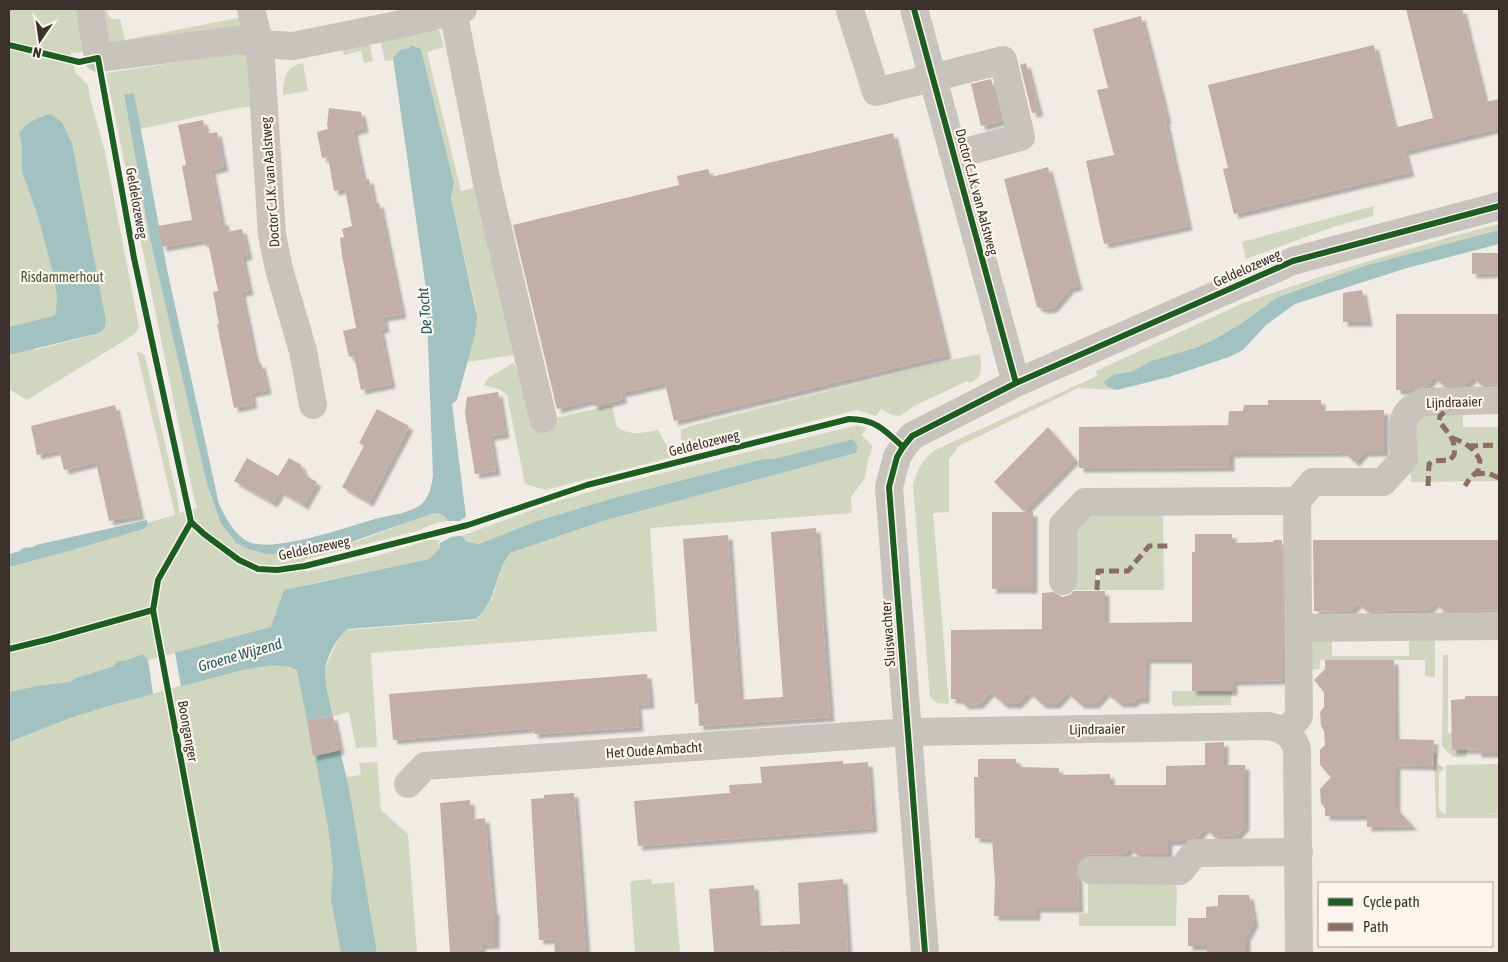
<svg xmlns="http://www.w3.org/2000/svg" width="1508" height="962" viewBox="0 0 1508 962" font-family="'Asap Condensed',sans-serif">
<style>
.green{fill:#d1d6bf}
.water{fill:#a1c2c1}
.pier{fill:#f0ebe5}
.building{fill:#c3afa7;filter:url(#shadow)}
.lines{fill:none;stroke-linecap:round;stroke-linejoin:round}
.minor{stroke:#c9c3be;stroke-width:28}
.quiet{stroke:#8d6e63;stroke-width:5;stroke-dasharray:10 5;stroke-linecap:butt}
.cycleway-casing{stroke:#fbf5ee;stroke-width:9}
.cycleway{stroke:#1b5e20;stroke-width:6}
.labels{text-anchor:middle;stroke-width:4.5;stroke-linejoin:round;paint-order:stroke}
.street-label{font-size:14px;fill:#3b302b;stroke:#fbf5ee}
.park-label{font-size:14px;fill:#4a5a2e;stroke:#fbf5ee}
.water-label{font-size:15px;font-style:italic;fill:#1f5a5e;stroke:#fbf5ee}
</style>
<defs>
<filter id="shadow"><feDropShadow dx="4.5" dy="4.5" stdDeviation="1" flood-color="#0004"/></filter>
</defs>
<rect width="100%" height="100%" fill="#f0ebe5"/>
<g class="green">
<path d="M 9,9 L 86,9 L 88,47 L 82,52 L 71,53 L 75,72 L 88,85 L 91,102 L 105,152 L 139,327 L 135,334 L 27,400 L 9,389 L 9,355 L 33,348 L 35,350 L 101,333 L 105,328 L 106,322 L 9,347 Z"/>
<path d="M 96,9 L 107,9 L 108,15 L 112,19 L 120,19 L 125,40 L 243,17 L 242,27 L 121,48 L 101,36 Z"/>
<path d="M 437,28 L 439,30 L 444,47 L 427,52 L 461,191 L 478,187 L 513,355 L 467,362 L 475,335 L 476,309 L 451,198 L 454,183 L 421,49 L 410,45 L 410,48 L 393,58 L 393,60 L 385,61 L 380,38 Z"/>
<path d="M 369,41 L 373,61 L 364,63 L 361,51 L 344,55 L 342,46 Z"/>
<path d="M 245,52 L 250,55 L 256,106 L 237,108 L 140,129 L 134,94 L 124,96 L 150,239 L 207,484 L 221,524 L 233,540 L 239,545 C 258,547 278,553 297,553 C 340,553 393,526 434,513 L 442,514 L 448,522 C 437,520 424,529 413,532 L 304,560 L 306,572 L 377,556 L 429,540 L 445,540 L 441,543 L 440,548 L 429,559 L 305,585 L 304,646 L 360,953 L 9,953 L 9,562 L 175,515 L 137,352 L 142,353 L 145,356 L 178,500 L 179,513 L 197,508 L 193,494 L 106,73 Z"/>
<path d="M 303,63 L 308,91 L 283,95 C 283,79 285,66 303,63 Z"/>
<path d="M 1374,206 L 1373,216 L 1333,227 L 1246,259 L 1242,242 Z"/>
<path d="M 1499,224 L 1499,230 L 1367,265 L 1276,298 L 1239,325 L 1213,340 L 1195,348 L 1151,361 L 1133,371 L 1113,375 L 1106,386 L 1117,390 L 1078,388 L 959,446 L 949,459 L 949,512 L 933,513 L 949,704 L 937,703 L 930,697 L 913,484 C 918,469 922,460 935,450 L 1097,376 L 1096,371 L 1243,303 L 1349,267 L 1450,237 Z"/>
<path d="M 980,354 C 982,367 983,379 969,383 L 967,381 L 914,406 L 900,416 L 892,415 L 881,409 L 876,416 L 857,410 L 691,452 L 681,439 L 681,430 L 690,426 L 956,359 Z"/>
<path d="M 513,363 L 516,366 L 530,424 L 612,405 L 617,427 C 630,436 644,433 658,430 L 669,450 L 676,456 L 546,490 L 525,484 L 507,395 L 501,390 L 484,385 L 487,379 Z"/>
<path d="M 1463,414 L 1463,427 L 1499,427 L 1499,481 L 1411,482 L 1411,432 L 1419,415 Z"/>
<path d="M 858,425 L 867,428 L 862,435 L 872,446 L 871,453 L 868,459 L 865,478 L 851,497 L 852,513 L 650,528 L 657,631 L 371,653 L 377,747 L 356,748 L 349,712 L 333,716 L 324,671 L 332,652 L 342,633 L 348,630 L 476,620 C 484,611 491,602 495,590 C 500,574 500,566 510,553 L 603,521 L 856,453 L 858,447 L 852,439 L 773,459 L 763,459 L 610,499 L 537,521 L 479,544 L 467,542 L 461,534 L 467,534 L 548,504 L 613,485 Z"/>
<path d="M 1091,510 L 1163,512 L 1164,590 L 1100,590 L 1100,576 L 1096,575 L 1096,590 L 1073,590 L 1072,528 Z"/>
<path d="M 1316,636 L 1332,636 L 1332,656 L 1409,656 L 1409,636 L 1435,636 L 1435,677 L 1425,676 L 1425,660 L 1320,660 L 1320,669 L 1310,670 L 1310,643 Z"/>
<path d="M 1443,655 L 1448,655 L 1448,733 L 1467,733 L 1467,757 L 1453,757 L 1442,746 Z"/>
<path d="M 1172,691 L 1232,691 L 1231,705 L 1174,706 L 1172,703 Z"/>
<path d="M 1434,754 L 1437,754 L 1437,764 L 1445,768 L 1439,773 L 1439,809 L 1444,814 L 1446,814 L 1446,765 L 1499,764 L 1499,813 L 1484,814 L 1499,814 L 1499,818 L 1436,818 Z"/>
<path d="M 377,762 L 381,810 L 408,834 L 417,953 L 377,953 L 346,777 L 361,775 L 359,763 Z"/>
<path d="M 651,879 L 652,884 L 674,882 L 680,953 L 635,953 L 630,884 L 632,881 Z"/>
<path d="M 1170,880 L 1177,887 L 1176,926 L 1079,926 L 1079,914 L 1088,913 L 1088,881 Z"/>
</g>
<g class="water">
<path d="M 410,45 L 421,49 L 454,183 L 451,198 L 477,317 L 475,335 L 457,400 L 452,404 L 466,517 L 460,521 L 461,535 L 467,542 L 479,544 L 537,521 L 610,499 L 763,459 L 773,459 L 853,439 L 858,447 L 856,453 L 603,521 L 510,553 C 493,575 499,598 476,619 L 348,629 C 338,635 324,661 325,673 C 326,687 330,702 333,716 L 307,720 L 297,670 L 291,667 L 272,665 L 242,670 L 108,706 L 67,719 L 9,742 L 9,692 L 38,686 L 70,682 L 76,678 L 112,667 L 118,661 L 125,661 L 143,654 L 148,660 L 271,627 L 284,590 L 429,559 L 440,548 L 440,543 L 450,537 C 449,526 449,513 434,513 L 351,542 L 325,549 L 287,554 L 267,554 L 248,549 L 236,543 L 221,524 L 207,484 L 150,239 L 124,95 L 134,93 L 168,274 L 219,504 C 226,518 234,535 249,542 C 275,553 347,527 375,519 C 390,515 406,514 419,506 C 429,499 431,488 433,476 L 426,289 L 393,58 L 400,50 L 410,48 Z"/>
<path d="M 50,114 L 62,122 L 72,144 L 106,321 L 105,328 L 100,333 L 9,355 L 9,327 L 54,316 L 56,313 L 57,296 L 53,273 L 38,216 L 22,172 L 22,146 L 19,133 C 26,123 38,117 50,114 Z"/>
<path d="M 1499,230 L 1499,244 L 1407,268 L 1295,304 L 1266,325 L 1243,350 L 1229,357 L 1169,377 L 1117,390 L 1106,386 L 1104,382 L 1113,375 L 1133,371 L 1151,361 L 1195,348 L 1213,340 L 1239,325 L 1276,298 L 1367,265 Z"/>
<path d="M 147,520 L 148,525 L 143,529 L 72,550 L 9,567 L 9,554 L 20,551 L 23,548 L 33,547 L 36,545 Z"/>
<path d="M 340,750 L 349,789 L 377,953 L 341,953 L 331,899 L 333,868 L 329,833 L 315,756 Z"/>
</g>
<g class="pier">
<path d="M 466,517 L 467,520 L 462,522 L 463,533 L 466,535 L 451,537 L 438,544 L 439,541 L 448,536 L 445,521 L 460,521 Z"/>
<path d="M 175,653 L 181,686 L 153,694 L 148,660 Z"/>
</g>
<g class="building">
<path d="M 1406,9 L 1462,9 L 1485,102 L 1499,99 L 1499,128 L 1404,151 L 1410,172 L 1234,214 L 1223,169 L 1228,168 L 1208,85 L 1374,45 L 1394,128 L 1433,118 Z"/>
<path d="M 1141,16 L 1167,119 L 1165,120 L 1188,226 L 1104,244 L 1086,161 L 1114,155 L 1097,90 L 1108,88 L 1093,29 Z"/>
<path d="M 1026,63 L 1039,112 L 1032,113 L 1020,65 Z"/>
<path d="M 991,79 L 1001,121 L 981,126 L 971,84 Z"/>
<path d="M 329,108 L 361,112 L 364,128 L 353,131 L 363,180 L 369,179 L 374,204 L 379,203 L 402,314 L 383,317 L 385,328 L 380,329 L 391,384 L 361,390 L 354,356 L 349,357 L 343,331 L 356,328 L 342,255 L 340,238 L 344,237 L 342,229 L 352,226 L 345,189 L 334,191 L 328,157 L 322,158 L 317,132 L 328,129 L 327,124 Z"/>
<path d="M 203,120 L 206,134 L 217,132 L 224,167 L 211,170 L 221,221 L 224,221 L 227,232 L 242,229 L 248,255 L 242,257 L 249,291 L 241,292 L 256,364 L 261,363 L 267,390 L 251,393 L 253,404 L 234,408 L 217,324 L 219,324 L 213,292 L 218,291 L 208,242 L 202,243 L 202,240 L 162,247 L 158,226 L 192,220 L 182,166 L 186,165 L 178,125 Z"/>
<path d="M 893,133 L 947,355 L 674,421 L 665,383 L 621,393 L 623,399 L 594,406 L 592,400 L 557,409 L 513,225 L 679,185 L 677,176 L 708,169 L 711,177 Z"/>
<path d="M 1048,167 L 1078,286 L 1070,288 L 1053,308 L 1045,309 L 1037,307 L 1004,179 Z"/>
<path d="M 1472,253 L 1499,253 L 1499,273 L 1472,274 Z"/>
<path d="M 1362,290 L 1368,322 L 1343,322 L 1343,293 Z"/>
<path d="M 1396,314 L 1499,314 L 1499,384 L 1481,385 L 1473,377 L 1465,385 L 1444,386 L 1434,377 L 1426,386 L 1414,390 L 1396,390 Z"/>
<path d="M 498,392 L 505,434 L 490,436 L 496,471 L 475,474 L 465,413 L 467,397 Z"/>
<path d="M 1268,400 L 1321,400 L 1321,411 L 1384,410 L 1384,452 L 1364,452 L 1355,462 L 1344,452 L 1230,453 L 1230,467 L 1079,468 L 1079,427 L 1228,425 L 1229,411 L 1243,411 L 1244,405 L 1268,405 Z"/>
<path d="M 115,405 L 140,515 L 109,521 L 96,462 L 64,470 L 59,450 L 37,455 L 31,426 Z"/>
<path d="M 377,409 L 409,426 L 369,502 L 342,487 L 364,446 L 359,443 Z"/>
<path d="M 1048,427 L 1075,459 L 1024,511 L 994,482 Z"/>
<path d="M 247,458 L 278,476 L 289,458 L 300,464 L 306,476 L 317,482 L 304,505 L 280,491 L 273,503 L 234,481 Z"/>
<rect x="992" y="512" width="41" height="77"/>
<path d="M 816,528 L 830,717 L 699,726 L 698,703 L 695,704 L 683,539 L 728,535 L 740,700 L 783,697 L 771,532 Z"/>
<path d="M 1195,534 L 1232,534 L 1232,543 L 1274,542 L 1273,540 L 1282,540 L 1283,680 L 1233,681 L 1233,691 L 1192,691 L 1192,659 L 1146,659 L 1145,699 L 1137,699 L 1132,703 L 1119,703 L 1106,692 L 1095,704 L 1080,704 L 1067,692 L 1056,704 L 1042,704 L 1029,692 L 1017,704 L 1004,704 L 990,692 L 979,704 L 965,705 L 959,699 L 951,699 L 951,630 L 1042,629 L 1042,593 L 1053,592 L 1063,597 L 1070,595 L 1074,591 L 1105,591 L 1105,623 L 1192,622 L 1192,552 L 1195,552 Z"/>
<path d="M 1313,540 L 1499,540 L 1499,610 L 1444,611 L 1435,603 L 1427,611 L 1390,610 L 1388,611 L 1368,612 L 1358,603 L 1349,612 L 1314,611 Z"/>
<path d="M 1325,660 L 1394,660 L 1395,739 L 1434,740 L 1432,766 L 1396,765 L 1396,808 L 1413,826 L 1367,827 L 1367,816 L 1325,816 L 1325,808 L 1321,803 L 1320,789 L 1331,777 L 1320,765 L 1320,750 L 1325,745 L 1324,731 L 1321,726 L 1320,712 L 1324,707 L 1324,692 L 1314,680 L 1325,669 Z"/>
<path d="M 647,674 L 650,704 L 637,705 L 639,727 L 534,734 L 533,728 L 393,740 L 389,694 Z"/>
<path d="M 1465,696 L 1499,696 L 1499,753 L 1477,753 L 1477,749 L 1452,750 L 1451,700 L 1465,699 Z"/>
<path d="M 333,716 L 340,750 L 313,756 L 307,720 Z"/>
<path d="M 1224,742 L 1224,765 L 1245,765 L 1245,826 L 1235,837 L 1215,837 L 1205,828 L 1197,837 L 1186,841 L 1168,841 L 1168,855 L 1137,855 L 1130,848 L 1123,855 L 1091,854 L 1084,856 L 1079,860 L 1075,869 L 1078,879 L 1079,908 L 1036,908 L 1036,916 L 994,916 L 995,881 L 992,839 L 975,838 L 974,777 L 978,777 L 978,759 L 1016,759 L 1017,767 L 1059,768 L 1059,775 L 1110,774 L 1110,785 L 1166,785 L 1166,766 L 1205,765 L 1205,743 Z"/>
<path d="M 843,761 L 843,764 L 868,762 L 873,828 L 638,846 L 634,801 L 730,793 L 729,785 L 762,783 L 760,767 Z"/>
<path d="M 574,793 L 586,953 L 555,953 L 554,939 L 539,940 L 531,799 L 544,798 L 544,795 Z"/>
<path d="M 470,800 L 471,820 L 485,818 L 493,910 L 495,910 L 495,944 L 481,945 L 482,953 L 450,953 L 440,803 Z"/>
<path d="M 843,879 L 848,953 L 803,953 L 803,950 L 759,952 L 759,953 L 714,953 L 709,889 L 754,885 L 757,926 L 800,924 L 798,883 Z"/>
<path d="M 1218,895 L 1249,895 L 1254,922 L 1246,937 L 1246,953 L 1207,953 L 1207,946 L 1188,946 L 1188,918 L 1206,918 L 1206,907 L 1218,906 Z"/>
</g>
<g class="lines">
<g class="minor">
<path d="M 90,9 L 98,58 L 238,40 L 260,44 L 293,46 L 402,24 L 463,9"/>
<path d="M 251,9 L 260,44 L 272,235 L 279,269 L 303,351 L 313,405"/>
<path d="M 914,9 L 1016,383"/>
<path d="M 850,10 L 876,92 L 1003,60 L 1021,137 L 954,155"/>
<path d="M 453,11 L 487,183 L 543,419"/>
<path d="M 1063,581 L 1063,525 L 1085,502 L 1297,501"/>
<path d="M 1298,628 L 1499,626"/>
<path d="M 1286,732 L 1299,716 L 1297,501 L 1313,482 L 1383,482 L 1404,459 C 1403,434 1395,412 1424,402 L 1499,400"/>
<path d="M 408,784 L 425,766 L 908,732 L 1268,726 C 1283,729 1292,734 1297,749 L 1299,953"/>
<path d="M 1091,870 L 1180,871 L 1195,853 L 1299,852"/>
<path d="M 925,953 L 889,487 L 897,457 L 903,447 L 912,436 L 1016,383 L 1293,261 L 1499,206"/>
</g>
<g class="quiet">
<path d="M 1452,438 C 1464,442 1475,448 1480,461 L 1478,471 L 1470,478 L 1465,486"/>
<path d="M 1468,446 L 1499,445"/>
<path d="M 1475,474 L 1488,473 L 1499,478"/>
<path d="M 1428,486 L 1429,464 L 1433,461 L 1450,460 L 1454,455 C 1457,440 1447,432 1439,421 L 1440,416 L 1456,401"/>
<path d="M 1097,590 L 1098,571 L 1128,571 L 1149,546 L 1168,546"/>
</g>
<g class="cycleway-casing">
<g id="cycleway">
<path d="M 914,9 L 1016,383"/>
<path d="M 9,45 L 79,62 L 98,58 L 134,258 L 191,522 L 204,534 L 239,560 L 258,569 L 277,570 L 305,566 L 468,525 L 587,485 L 849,419 C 875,419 885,430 903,447"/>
<path d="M 191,522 L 158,580 L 153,610 L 217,953"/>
<path d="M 9,649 L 50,639 L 153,610"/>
<path d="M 925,953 L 889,487 L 897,457 L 903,447 L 912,436 L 1016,383 L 1293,261 L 1499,206"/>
</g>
</g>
<use href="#cycleway" class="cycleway"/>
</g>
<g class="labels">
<g class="street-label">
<text transform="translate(270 182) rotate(-94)" y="5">Doctor C.J.K. van Aalstweg</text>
<text transform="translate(977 192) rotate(75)" y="5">Doctor C.J.K. van Aalstweg</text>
<text transform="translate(137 203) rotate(80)" y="5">Geldelozeweg</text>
<text transform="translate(1247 268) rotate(-24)" y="5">Geldelozeweg</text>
<text transform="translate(1454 402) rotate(-2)" y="5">Lijndraaier</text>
<text transform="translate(704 443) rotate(-14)" y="5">Geldelozeweg</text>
<text transform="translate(314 548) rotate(-12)" y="5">Geldelozeweg</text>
<text transform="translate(888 634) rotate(-94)" y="5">Sluiswachter</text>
<text transform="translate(1097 729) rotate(-1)" y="5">Lijndraaier</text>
<text transform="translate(188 731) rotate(80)" y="5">Boonganger</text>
<text transform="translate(654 750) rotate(-4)" y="5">Het Oude Ambacht</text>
</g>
<g class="park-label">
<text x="62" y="282">Risdammerhout</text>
</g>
<g class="water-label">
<text transform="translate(425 311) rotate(-95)" y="5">De Tocht</text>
<text transform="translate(240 655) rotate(-16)" y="5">Groene Wijzend</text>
</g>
</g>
<rect width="1508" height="962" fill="none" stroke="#3b302b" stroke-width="20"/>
<rect x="1318" y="882" width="175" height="65" fill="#fbf5ee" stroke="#aea6a0"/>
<rect x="1328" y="898" width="25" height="8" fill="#1b5e20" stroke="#aea6a0"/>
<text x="1363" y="907" font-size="15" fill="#3b302b">Cycle path</text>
<rect x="1328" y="923" width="25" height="8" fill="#8d6e63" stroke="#aea6a0"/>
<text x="1363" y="932" font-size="15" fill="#3b302b">Path</text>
<g transform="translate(40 40) rotate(193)" stroke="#fbf5ee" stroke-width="4" paint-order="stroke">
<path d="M0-4L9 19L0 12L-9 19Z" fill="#3b302b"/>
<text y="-8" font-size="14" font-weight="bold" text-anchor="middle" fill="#3b302b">N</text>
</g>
</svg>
